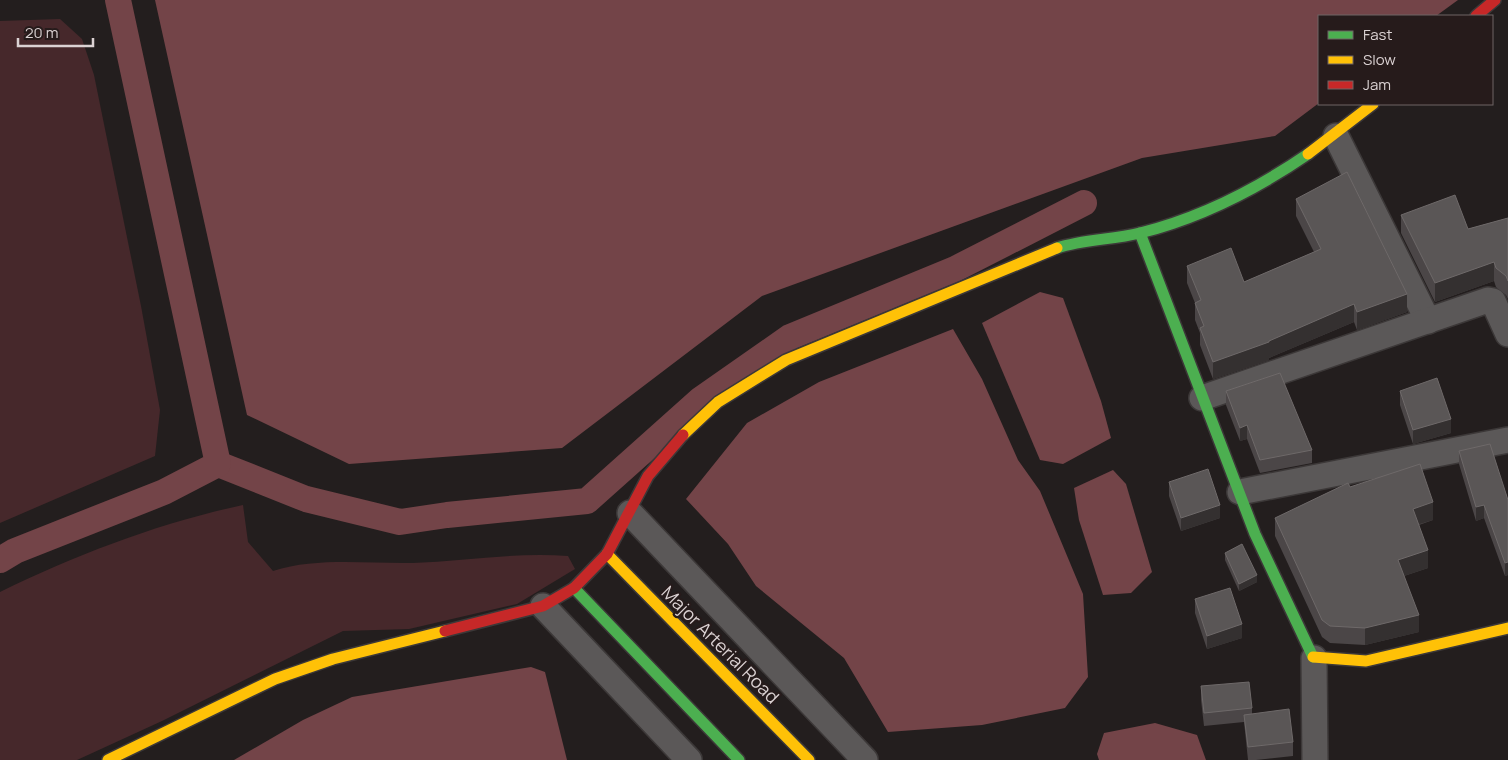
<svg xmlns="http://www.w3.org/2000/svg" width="1508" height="760" viewBox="0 0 1508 760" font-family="Manrope,sans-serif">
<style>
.green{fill:#46282b}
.water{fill:#734448}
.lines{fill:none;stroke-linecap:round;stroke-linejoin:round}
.canal{stroke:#734448;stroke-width:26}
.street-casing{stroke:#3c3838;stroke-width:28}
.fast-casing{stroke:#3c3838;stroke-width:14}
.slow-casing{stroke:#3c3838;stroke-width:14}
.jam-casing{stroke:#3c3838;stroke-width:14}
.street{stroke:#5b5858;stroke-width:25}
.fast{stroke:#4caf50;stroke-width:11}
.slow{stroke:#ffc107;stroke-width:11}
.jam{stroke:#c62828;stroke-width:11}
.wall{fill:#4b4647}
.shaded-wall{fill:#343030}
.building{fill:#5a5656;stroke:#6e6969}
.labels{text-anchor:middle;stroke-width:4.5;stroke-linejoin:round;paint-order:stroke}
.street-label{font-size:18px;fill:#dbd2d3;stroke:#261b1b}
</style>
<rect width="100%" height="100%" fill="#231e1e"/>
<g class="green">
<path d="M 60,19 L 82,39 L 94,75 L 141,306 L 160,410 L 155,456 L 0,523 L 0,21 Z"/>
<path d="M 243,505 L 248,542 L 273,571 C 317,557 367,564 413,563 C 465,561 516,552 568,556 L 575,569 L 517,604 L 409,629 L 343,631 L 162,721 L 77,760 L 0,760 L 0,592 C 78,554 159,523 243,505 Z"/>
</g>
<g class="water">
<path d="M 155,0 L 1458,0 L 1436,16 L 1319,16 L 1319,103 L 1275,136 L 1142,158 L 762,296 L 562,448 L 349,464 L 247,415 Z"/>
<path d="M 1040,292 L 1063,298 L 1101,401 L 1111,438 L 1063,464 L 1040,460 L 982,323 Z"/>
<path d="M 953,329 L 982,379 L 1018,460 L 1040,491 L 1083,594 L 1088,677 L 1065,708 L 982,725 L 888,732 L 844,658 L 756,586 L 728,544 L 686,499 L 747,423 L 819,382 Z"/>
<path d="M 1113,470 L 1126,484 L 1152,572 L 1131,593 L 1103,595 L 1079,520 L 1074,488 Z"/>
<path d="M 531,667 L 545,672 L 567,760 L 234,760 L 303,720 L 352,697 Z"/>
<path d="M 1155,723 L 1197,735 L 1206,760 L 1099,760 L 1097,754 L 1104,733 Z"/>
</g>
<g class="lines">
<g class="canal">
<path d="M 218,464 L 306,499 L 400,522 L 447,515 L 587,501 L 700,400 L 790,337 L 955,269 L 1084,203"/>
<path d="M 0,560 L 15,551 L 164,492 L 218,464 L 118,0"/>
</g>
<g class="street-casing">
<g id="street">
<path d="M 1336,136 L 1428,321"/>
<path d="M 1202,398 L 1488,300 L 1493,301 L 1508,334"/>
<path d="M 1240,492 L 1508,440"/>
<path d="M 630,513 L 865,760"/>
<path d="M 543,606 L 689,760"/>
<path d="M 1314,658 L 1315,760"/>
</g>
</g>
<g class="fast-casing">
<g id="fast">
<path d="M 1140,233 L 1255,534 L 1313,657"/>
<path d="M 1057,248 C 1084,239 1112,240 1140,233 C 1200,218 1257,189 1308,154"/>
<path d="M 574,588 L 739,760"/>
</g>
</g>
<g class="slow-casing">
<g id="slow">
<path d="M 1308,154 L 1373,104"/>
<path d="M 683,435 L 718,402 L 786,360 L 1057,248"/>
<path d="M 607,554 L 809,760"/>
<path d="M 1313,657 L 1366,661 L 1508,628"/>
<path d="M 108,760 L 275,679 L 333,659 L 445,631"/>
</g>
</g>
<g class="jam-casing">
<g id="jam">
<path d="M 1476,16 L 1495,0"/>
<path d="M 445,631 L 543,606 L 574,588 L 607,554 L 648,476 L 683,435"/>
</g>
</g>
<use href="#street" class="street"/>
<use href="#fast" class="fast"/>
<use href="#slow" class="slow"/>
<use href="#jam" class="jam"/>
</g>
<g class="wall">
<path d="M 1296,199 L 1407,312 L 1357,330 L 1354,322 L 1269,358 L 1269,360 L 1213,379 L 1200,345 L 1200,333 L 1195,320 L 1195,303 L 1187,283 L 1187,266 L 1244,282 L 1314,252 L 1296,216 Z"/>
<path d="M 1401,215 L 1468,229 L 1508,218 L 1508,299 L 1506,295 L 1496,287 L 1494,281 L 1435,302 L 1401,233 Z"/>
<path d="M 1226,391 L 1312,450 L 1312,463 L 1260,473 L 1247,439 L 1240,441 L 1226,405 Z"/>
<path d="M 1400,391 L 1451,433 L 1413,444 L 1400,405 Z"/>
<path d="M 1459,451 L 1508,500 L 1508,575 L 1505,576 L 1484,518 L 1476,521 L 1459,464 Z"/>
<path d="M 1169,482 L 1220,518 L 1181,531 L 1169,496 Z"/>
<path d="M 1350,487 L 1433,520 L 1419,525 L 1428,568 L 1404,576 L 1419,632 L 1365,645 L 1330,643 L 1322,637 L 1275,536 L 1275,518 Z"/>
<path d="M 1225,553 L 1257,582 L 1239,591 L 1225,560 Z"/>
<path d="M 1195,599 L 1242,638 L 1207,649 L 1195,613 Z"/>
<path d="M 1201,686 L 1252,708 L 1252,714 L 1293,742 L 1293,756 L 1256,760 L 1248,760 L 1244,722 L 1204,726 L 1201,700 Z"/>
</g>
<g class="shaded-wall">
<path d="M 1494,262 L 1494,281 L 1435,302 L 1435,283 Z"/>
<path d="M 1407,294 L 1407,312 L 1357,330 L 1357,312 Z"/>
<path d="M 1354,304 L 1354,322 L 1269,358 L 1269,360 L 1213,379 L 1213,362 L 1269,341 Z"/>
<path d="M 1451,419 L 1451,433 L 1413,444 L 1413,430 Z"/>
<path d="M 1247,425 L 1247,439 L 1240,441 L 1240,428 Z"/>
<path d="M 1433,502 L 1433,520 L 1413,526 L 1413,509 Z"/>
<path d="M 1220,505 L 1220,518 L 1181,531 L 1181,518 Z"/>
<path d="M 1484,505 L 1484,518 L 1476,521 L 1476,507 Z"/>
<path d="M 1428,550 L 1428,568 L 1398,578 L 1398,560 Z"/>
<path d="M 1508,562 L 1508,575 L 1505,576 L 1505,563 Z"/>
<path d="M 1257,575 L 1257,582 L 1239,591 L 1239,584 Z"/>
<path d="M 1419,615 L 1419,632 L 1365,645 L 1365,628 Z"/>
<path d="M 1242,624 L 1242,638 L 1207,649 L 1207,636 Z"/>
</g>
<g class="building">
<path d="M 1347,172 L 1407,294 L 1357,312 L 1354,304 L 1269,341 L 1269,342 L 1213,362 L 1200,328 L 1204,326 L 1195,303 L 1201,300 L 1187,266 L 1231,248 L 1244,282 L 1321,249 L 1296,199 Z"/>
<path d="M 1455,195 L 1468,229 L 1508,218 L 1508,281 L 1506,276 L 1496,268 L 1494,262 L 1435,283 L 1401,215 Z"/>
<path d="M 1280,373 L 1312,450 L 1260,460 L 1247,425 L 1240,428 L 1226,391 Z"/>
<path d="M 1437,378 L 1451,419 L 1413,430 L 1400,391 Z"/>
<path d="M 1490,444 L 1508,500 L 1508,562 L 1505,563 L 1484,505 L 1476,507 L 1459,451 Z"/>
<path d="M 1420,464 L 1433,502 L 1413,509 L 1428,550 L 1398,560 L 1419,615 L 1365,628 L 1330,626 L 1322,620 L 1275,518 L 1348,483 L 1350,487 Z"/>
<path d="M 1208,469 L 1220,505 L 1181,518 L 1169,482 Z"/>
<path d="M 1242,544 L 1257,575 L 1239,584 L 1225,553 Z"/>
<path d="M 1230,588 L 1242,624 L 1207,636 L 1195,599 Z"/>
<path d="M 1249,682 L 1252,708 L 1204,713 L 1201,686 Z"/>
<path d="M 1289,709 L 1293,742 L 1248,747 L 1244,715 Z"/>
</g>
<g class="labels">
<g class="street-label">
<text transform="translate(720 645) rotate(45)" y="6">Major Arterial Road</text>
</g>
</g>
<rect x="1318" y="15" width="175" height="90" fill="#261b1b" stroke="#6e6465"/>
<rect x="1328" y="31" width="25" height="8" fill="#4caf50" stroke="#6e6465"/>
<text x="1363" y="40" font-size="15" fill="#dbd2d3">Fast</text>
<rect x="1328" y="56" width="25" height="8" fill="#ffc107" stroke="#6e6465"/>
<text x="1363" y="65" font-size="15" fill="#dbd2d3">Slow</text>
<rect x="1328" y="81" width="25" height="8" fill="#c62828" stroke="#6e6465"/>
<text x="1363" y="90" font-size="15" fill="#dbd2d3">Jam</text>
<path d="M18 38v8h75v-8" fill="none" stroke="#dbd2d3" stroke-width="2.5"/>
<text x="25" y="38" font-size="15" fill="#dbd2d3" stroke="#261b1b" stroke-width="4" paint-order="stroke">20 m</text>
</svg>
